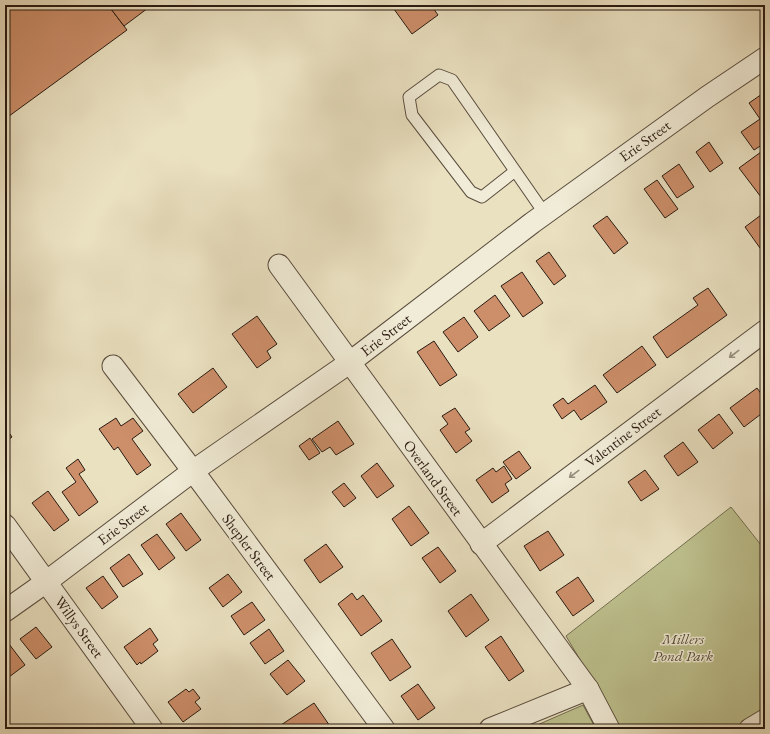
<svg xmlns="http://www.w3.org/2000/svg" width="770" height="734" viewBox="0 0 770 734" font-family="'EB Garamond',serif">
<style>
.green{fill:#bdc18e;stroke:#736e50}
.building{fill:#cd8f6a;stroke:#291a11}
.lines{fill:none;stroke-linecap:round;stroke-linejoin:round}
.lane-casing{stroke:#594c3d;stroke-width:13}
.street-casing{stroke:#594c3d;stroke-width:23}
.lane{stroke:#f1ecd7;stroke-width:11}
.street{stroke:#f1ecd7;stroke-width:21}
.oneway{stroke:#978e7e}
.labels{text-anchor:middle;stroke-width:3;stroke-linejoin:round;paint-order:stroke}
.street-label{font-size:15px;fill:#291a11;stroke:#f1ecd7}
.park-label{font-size:15px;font-style:italic;fill:#554c36;stroke:#f1ecd7}
</style>
<rect width="100%" height="100%" fill="#eae1c1"/>
<filter id="stains"><feTurbulence type="fractalNoise" baseFrequency=".005" numOctaves="4"/><feColorMatrix values="0 0 0 0 .2 0 0 0 0 .09 0 0 0 0 .02 0 0 0 .5 -.17"/></filter>
<radialGradient id="worn" r=".72"><stop offset=".6" stop-color="#630" stop-opacity="0"/><stop offset="1" stop-color="#630" stop-opacity=".3"/></radialGradient>
<g class="green">
<path d="M 731,507 L 765,550 L 765,710 L 733,729 L 621,729 L 566,636 Z"/>
<path d="M 583,705 L 596,729 L 528,729 Z"/>
</g>
<g class="building">
<path d="M 5,5 L 108,5 L 127,30 L 5,119 Z"/>
<path d="M 108,5 L 152,5 L 124,26 Z"/>
<path d="M 391,5 L 431,5 L 438,15 L 412,34 Z"/>
<path d="M 765,92 L 765,143 L 754,150 L 741,132 L 760,119 L 749,103 Z"/>
<path d="M 709,142 L 723,163 L 710,172 L 696,152 Z"/>
<path d="M 761,152 L 765,157 L 765,200 L 764,201 L 739,168 Z"/>
<path d="M 679,164 L 694,187 L 677,198 L 662,176 Z"/>
<path d="M 657,180 L 678,209 L 665,218 L 644,189 Z"/>
<path d="M 765,212 L 765,255 L 745,227 Z"/>
<path d="M 607,216 L 628,243 L 614,254 L 593,226 Z"/>
<path d="M 549,252 L 566,276 L 554,285 L 536,261 Z"/>
<path d="M 522,272 L 543,303 L 523,317 L 501,286 Z"/>
<path d="M 708,288 L 727,315 L 667,358 L 653,337 L 698,305 L 693,298 Z"/>
<path d="M 495,295 L 510,316 L 489,331 L 474,311 Z"/>
<path d="M 257,316 L 277,344 L 267,351 L 271,358 L 257,368 L 232,334 Z"/>
<path d="M 464,317 L 478,337 L 458,352 L 443,332 Z"/>
<path d="M 434,341 L 457,375 L 440,386 L 417,352 Z"/>
<path d="M 642,346 L 656,365 L 617,393 L 603,375 Z"/>
<path d="M 213,368 L 227,387 L 193,413 L 178,394 Z"/>
<path d="M 595,385 L 607,402 L 581,420 L 574,410 L 562,419 L 553,405 L 563,398 L 568,404 Z"/>
<path d="M 757,388 L 765,399 L 765,411 L 744,427 L 730,408 Z"/>
<path d="M 455,408 L 470,429 L 465,432 L 472,441 L 456,453 L 440,430 L 448,424 L 442,416 Z"/>
<path d="M 719,414 L 733,433 L 713,449 L 698,430 Z"/>
<path d="M 116,418 L 121,426 L 133,418 L 143,431 L 132,439 L 151,465 L 137,475 L 118,447 L 114,450 L 99,429 Z"/>
<path d="M 338,421 L 354,444 L 336,455 L 330,447 L 322,452 L 312,439 Z"/>
<path d="M 5,427 L 12,437 L 5,442 Z"/>
<path d="M 310,438 L 320,453 L 309,460 L 299,446 Z"/>
<path d="M 683,442 L 698,462 L 678,476 L 664,456 Z"/>
<path d="M 519,451 L 531,468 L 516,479 L 503,462 Z"/>
<path d="M 78,459 L 85,470 L 79,474 L 98,502 L 79,516 L 62,492 L 76,482 L 66,468 Z"/>
<path d="M 377,463 L 394,486 L 377,498 L 361,476 Z"/>
<path d="M 504,466 L 512,479 L 505,484 L 509,491 L 492,503 L 476,480 L 493,468 L 496,472 Z"/>
<path d="M 645,470 L 659,489 L 641,501 L 628,482 Z"/>
<path d="M 344,483 L 356,498 L 344,507 L 332,492 Z"/>
<path d="M 48,491 L 69,520 L 54,531 L 32,503 Z"/>
<path d="M 409,506 L 429,533 L 411,546 L 392,519 Z"/>
<path d="M 181,513 L 201,540 L 186,551 L 166,524 Z"/>
<path d="M 548,531 L 564,555 L 540,571 L 524,546 Z"/>
<path d="M 157,534 L 175,558 L 159,570 L 141,545 Z"/>
<path d="M 326,544 L 343,567 L 320,583 L 304,560 Z"/>
<path d="M 438,547 L 456,571 L 440,583 L 422,558 Z"/>
<path d="M 129,554 L 143,574 L 123,587 L 110,568 Z"/>
<path d="M 228,574 L 242,592 L 223,607 L 209,588 Z"/>
<path d="M 103,576 L 118,597 L 102,609 L 86,588 Z"/>
<path d="M 578,577 L 594,601 L 573,616 L 556,592 Z"/>
<path d="M 352,593 L 357,600 L 363,595 L 382,621 L 361,636 L 338,604 Z"/>
<path d="M 471,594 L 489,620 L 466,637 L 448,611 Z"/>
<path d="M 252,602 L 265,620 L 244,635 L 231,616 Z"/>
<path d="M 36,627 L 52,647 L 36,659 L 20,639 Z"/>
<path d="M 150,628 L 158,640 L 153,644 L 158,651 L 141,664 L 140,662 L 137,665 L 124,647 Z"/>
<path d="M 269,629 L 284,651 L 265,664 L 250,643 Z"/>
<path d="M 501,636 L 524,671 L 509,681 L 485,647 Z"/>
<path d="M 392,639 L 411,667 L 390,681 L 371,653 Z"/>
<path d="M 9,644 L 25,665 L 9,677 L 5,672 L 5,648 Z"/>
<path d="M 288,660 L 305,681 L 287,695 L 270,674 Z"/>
<path d="M 418,684 L 435,708 L 418,720 L 401,696 Z"/>
<path d="M 186,689 L 189,692 L 193,689 L 200,698 L 195,702 L 201,709 L 183,722 L 168,702 Z"/>
<path d="M 314,703 L 332,729 L 284,729 L 281,725 Z"/>
</g>
<g class="lines">
<g class="lane-casing">
<path id="lane" d="M 515,171 L 482,197 L 471,192 L 412,115 L 409,97 L 439,75 L 452,80 L 545,214"/>
</g>
<g class="street-casing">
<g id="street">
<path d="M 279,265 L 588,689 L 609,729"/>
<path d="M 113,366 L 202,483 L 384,729"/>
<path d="M 5,525 L 152,729"/>
<path d="M 481,544 L 765,331"/>
<path d="M 5,611 L 46,582 L 193,471 L 349,363 L 532,223 L 707,97 L 765,58"/>
<path d="M 490,729 L 588,689"/>
<path d="M 750,729 L 765,720"/>
</g>
</g>
<use href="#lane" class="lane"/>
<use href="#street" class="street"/>
</g>
<defs><path id="oneway-shaft" d="M-6 0H5M1.5-3L5.5 0L1.5 3" fill="none" stroke-width="1.6" stroke-linecap="round" stroke-linejoin="round"/></defs>
<g class="oneway">
<use href="#oneway-shaft" transform="translate(734 354) rotate(143)"/>
<use href="#oneway-shaft" transform="translate(574 474) rotate(143)"/>
</g>
<g class="labels">
<g class="street-label">
<text transform="translate(645 141) rotate(-36)" y="5">Erie Street</text>
<text transform="translate(386 335) rotate(-38)" y="5">Erie Street</text>
<text transform="translate(623 437) rotate(-37)" y="5">Valentine Street</text>
<text transform="translate(433 478) rotate(54)" y="5">Overland Street</text>
<text transform="translate(123 524) rotate(-37)" y="5">Erie Street</text>
<text transform="translate(249 547) rotate(53)" y="5">Shepler Street</text>
<text transform="translate(79 627) rotate(54)" y="5">Willys Street</text>
</g>
<g class="park-label">
<text x="683" y="644">Millers<tspan x="683" dy="17">Pond Park</tspan></text>
</g>
</g>
<rect width="770" height="734" fill="none" stroke="#eae1c1" stroke-width="20"/>
<rect x="6" y="6" width="758" height="722" fill="none" stroke="#291a11" stroke-width="2"/>
<rect x="10" y="10" width="750" height="714" fill="none" stroke="#291a11"/>
<rect width="100%" height="100%" filter="url(#stains)"/>
<rect width="100%" height="100%" fill="url(#worn)"/>
</svg>
